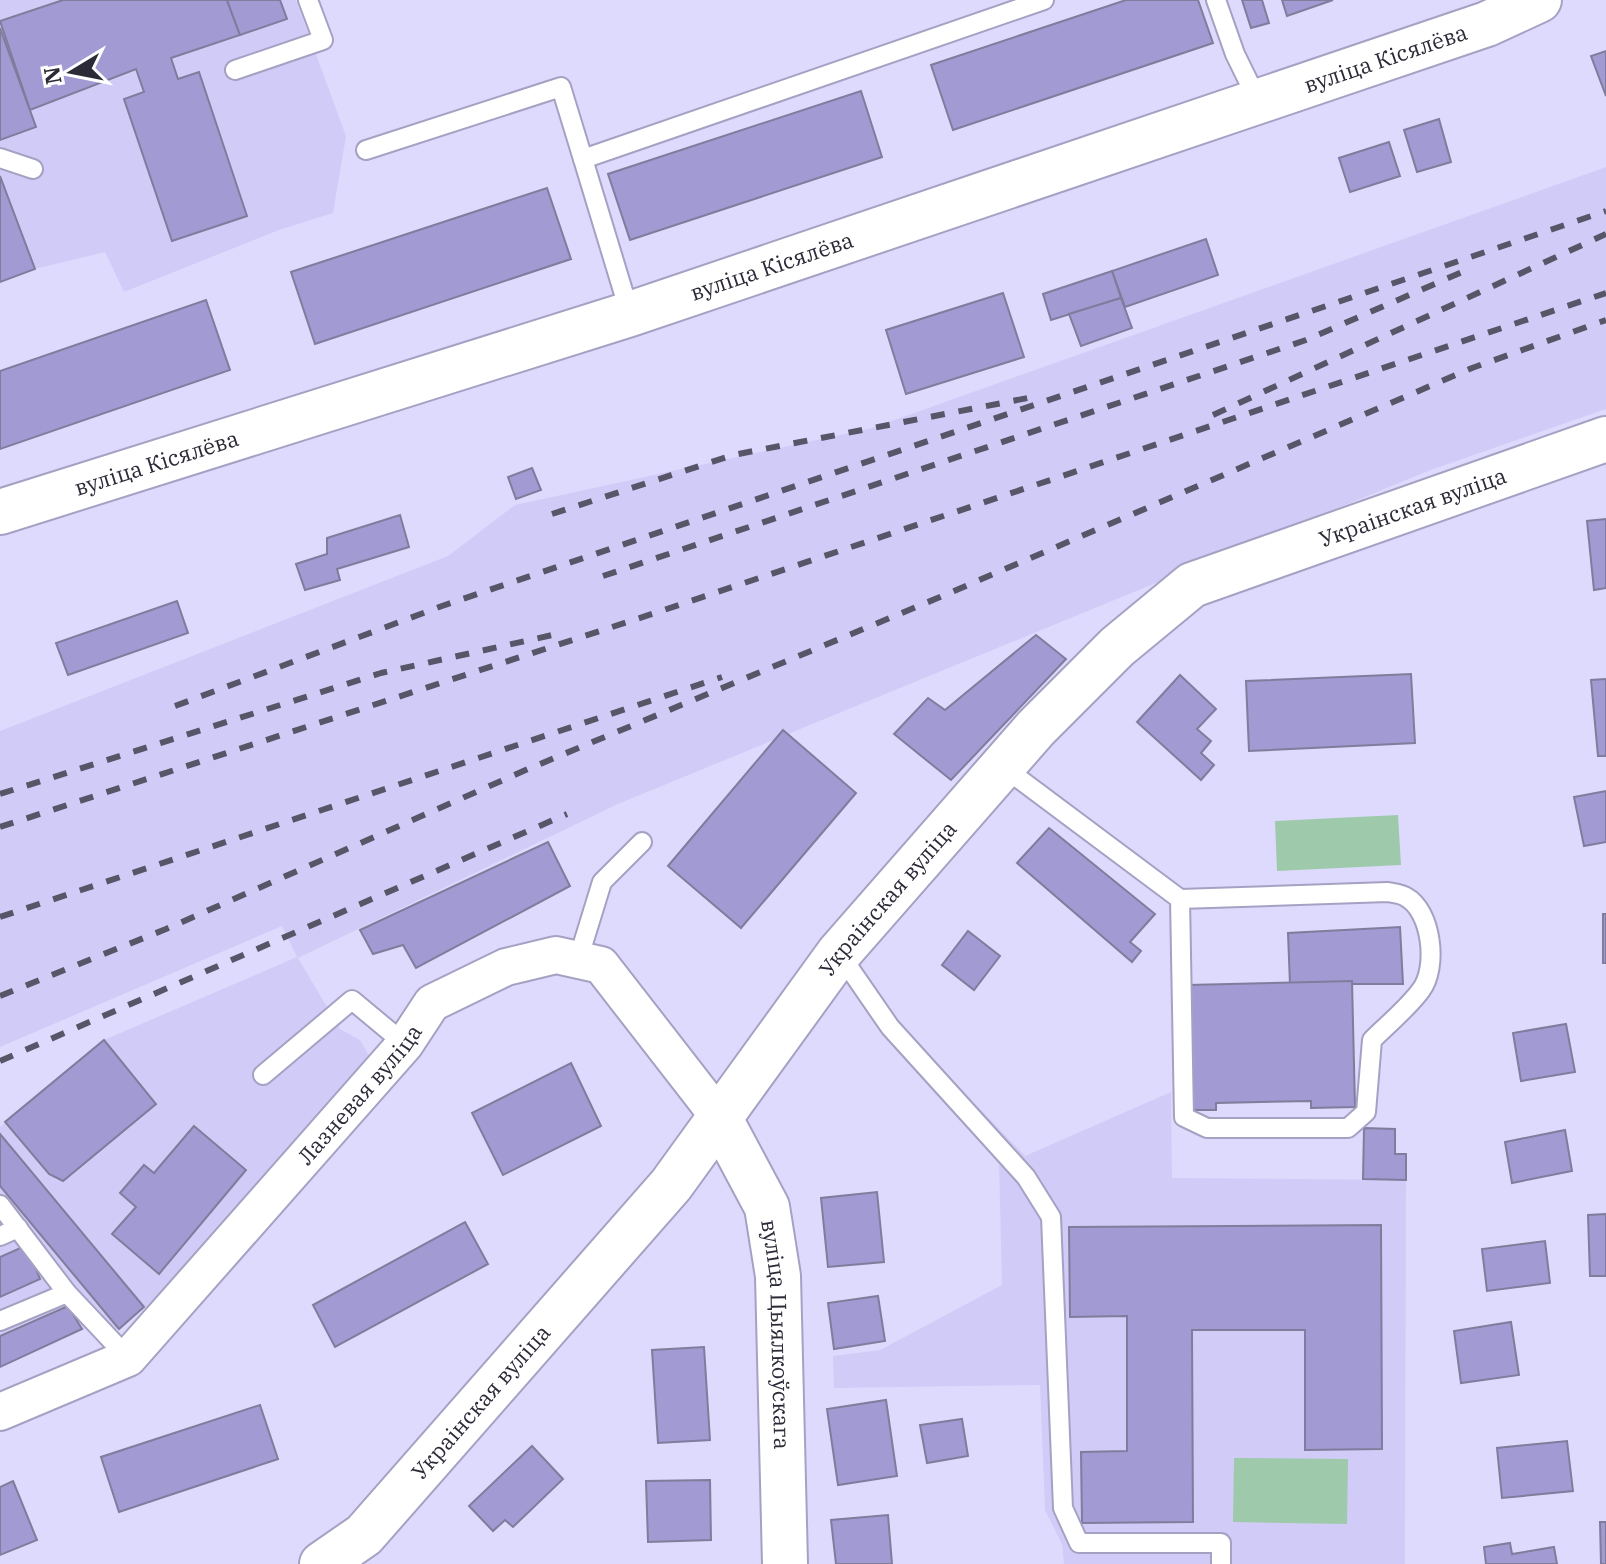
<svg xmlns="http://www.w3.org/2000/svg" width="1606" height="1564" viewBox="0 0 1606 1564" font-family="'IBM Plex Serif',serif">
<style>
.built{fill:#d1ccf7}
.green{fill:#9ec9aa}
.building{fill:#a29ad3;stroke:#807c9c;stroke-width:2}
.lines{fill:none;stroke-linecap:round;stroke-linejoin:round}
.lane-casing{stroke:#a5a1c3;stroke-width:22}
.street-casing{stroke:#a5a1c3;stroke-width:40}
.secondary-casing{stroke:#a5a1c3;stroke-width:48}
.lane{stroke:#fff;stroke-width:18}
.street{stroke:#fff;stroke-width:36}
.secondary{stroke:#fff;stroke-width:44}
.rail{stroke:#575567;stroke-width:6;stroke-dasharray:14 14;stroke-linecap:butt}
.labels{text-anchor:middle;stroke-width:6;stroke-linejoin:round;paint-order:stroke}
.street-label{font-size:22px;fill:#2b2a37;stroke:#fff}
</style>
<rect width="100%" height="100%" fill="#dedafe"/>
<g class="built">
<path d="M 0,0 L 296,0 L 346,136 L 333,213 L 279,230 L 124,292 L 105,252 L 35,269 L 0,176 Z"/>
<path d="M 1606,167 L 1606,409 L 1428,471 L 618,804 L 298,958 L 340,1029 L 360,1040 L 370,1057 L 166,1290 L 119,1329 L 82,1329 L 0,1367 L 0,1127 L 104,1040 L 297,957 L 282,926 L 0,1047 L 0,731 L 448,556 L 515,505 L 872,428 Z"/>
<path d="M 897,1022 L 1025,1156 L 1171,1092 L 1172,1178 L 1406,1180 L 1405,1564 L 1064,1564 L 1062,1544 L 1045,1510 L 1040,1385 L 834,1388 L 833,1356 L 880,1350 L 1002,1285 L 999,1163 L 882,1034 Z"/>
</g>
<g class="green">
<path d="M 1398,815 L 1401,865 L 1277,871 L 1275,821 Z"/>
<path d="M 1234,1458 L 1348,1459 L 1347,1524 L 1233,1522 Z"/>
</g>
<g class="building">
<path d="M 63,0 L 227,0 L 240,35 L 171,58 L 178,79 L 199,72 L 247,216 L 172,241 L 124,99 L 144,92 L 136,69 L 30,110 L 0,21 Z"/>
<path d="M 227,0 L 280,0 L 287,19 L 240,35 Z"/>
<path d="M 1126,0 L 1198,0 L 1213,43 L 953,130 L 931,65 Z"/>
<path d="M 1242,0 L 1262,0 L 1269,23 L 1251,28 Z"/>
<path d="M 1282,0 L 1333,0 L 1287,16 Z"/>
<path d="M 0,28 L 36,127 L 0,140 Z"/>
<path d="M 1606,51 L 1606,96 L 1591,56 Z"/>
<path d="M 861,91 L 882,157 L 630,240 L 608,174 Z"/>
<path d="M 1439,119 L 1451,162 L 1417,172 L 1404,130 Z"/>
<path d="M 1389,142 L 1400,176 L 1350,192 L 1339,158 Z"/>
<path d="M 0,176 L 35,269 L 0,282 Z"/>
<path d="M 547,188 L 571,259 L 315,344 L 291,272 Z"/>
<path d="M 1206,239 L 1218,275 L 1125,307 L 1112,271 Z"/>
<path d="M 1112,271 L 1121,298 L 1051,320 L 1043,294 Z"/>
<path d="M 1003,293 L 1024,357 L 906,394 L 886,330 Z"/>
<path d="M 1121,298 L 1132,328 L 1081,346 L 1069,314 Z"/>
<path d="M 206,300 L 230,370 L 0,449 L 0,371 Z"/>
<path d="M 532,468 L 541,490 L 516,499 L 508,477 Z"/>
<path d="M 400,515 L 409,547 L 337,569 L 340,580 L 305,590 L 296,564 L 327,554 L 327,538 Z"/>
<path d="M 1606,519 L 1606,588 L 1594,590 L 1587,521 Z"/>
<path d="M 177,601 L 188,633 L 68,675 L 56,643 Z"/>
<path d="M 1036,635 L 1066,659 L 951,780 L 894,734 L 928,698 L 945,710 Z"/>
<path d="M 1411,674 L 1415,743 L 1249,751 L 1246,681 Z"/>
<path d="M 1180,675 L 1216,709 L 1197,729 L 1211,741 L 1201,753 L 1214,765 L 1201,780 L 1137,722 Z"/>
<path d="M 1606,679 L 1606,756 L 1598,756 L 1591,680 Z"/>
<path d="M 783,730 L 856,793 L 741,928 L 668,866 Z"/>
<path d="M 1606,791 L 1606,842 L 1584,846 L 1574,797 Z"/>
<path d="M 1049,828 L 1155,914 L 1130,942 L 1141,951 L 1132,962 L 1017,863 Z"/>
<path d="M 548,842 L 570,886 L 416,968 L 403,945 L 373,954 L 360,930 Z"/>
<rect x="1603" y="914" width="3" height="49"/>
<path d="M 1400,927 L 1403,984 L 1290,984 L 1288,933 Z"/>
<path d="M 968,931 L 1000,956 L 974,990 L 942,965 Z"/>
<path d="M 1352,981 L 1355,1107 L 1311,1108 L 1311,1101 L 1216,1103 L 1216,1110 L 1191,1110 L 1188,985 Z"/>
<path d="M 1566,1024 L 1575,1072 L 1521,1081 L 1513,1033 Z"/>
<path d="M 104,1040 L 156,1104 L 63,1181 L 49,1174 L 5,1122 Z"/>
<path d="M 571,1063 L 601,1126 L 503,1175 L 472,1113 Z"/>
<path d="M 194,1126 L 246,1170 L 159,1274 L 112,1234 L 136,1207 L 120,1193 L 144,1165 L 154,1173 Z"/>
<path d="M 1364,1128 L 1395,1129 L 1395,1154 L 1406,1154 L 1406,1180 L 1363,1179 Z"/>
<path d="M 1565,1130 L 1572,1171 L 1512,1183 L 1505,1142 Z"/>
<path d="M 0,1134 L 144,1307 L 119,1329 L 0,1186 Z"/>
<path d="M 877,1192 L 884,1262 L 828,1267 L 821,1198 Z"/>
<path d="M 1606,1214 L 1606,1276 L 1590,1276 L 1588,1215 Z"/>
<path d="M 465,1222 L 488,1264 L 335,1347 L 313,1305 Z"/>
<path d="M 1381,1225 L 1382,1449 L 1305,1450 L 1305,1330 L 1192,1330 L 1193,1522 L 1082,1523 L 1081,1452 L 1127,1451 L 1127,1316 L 1070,1317 L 1069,1227 Z"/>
<path d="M 1545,1241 L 1550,1283 L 1487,1291 L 1482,1249 Z"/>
<path d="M 27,1245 L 40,1279 L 0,1297 L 0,1257 Z"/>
<path d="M 878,1296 L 885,1341 L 834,1349 L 828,1303 Z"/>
<path d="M 68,1306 L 82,1329 L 0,1367 L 0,1336 Z"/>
<path d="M 1511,1322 L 1519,1375 L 1461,1383 L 1454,1331 Z"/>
<path d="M 704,1347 L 710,1440 L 658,1443 L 652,1350 Z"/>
<path d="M 886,1400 L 897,1476 L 838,1485 L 827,1409 Z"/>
<path d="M 260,1405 L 278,1459 L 119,1512 L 101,1457 Z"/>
<path d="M 962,1419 L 968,1456 L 927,1463 L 920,1425 Z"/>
<path d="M 1567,1441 L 1573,1491 L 1502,1498 L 1497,1448 Z"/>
<path d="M 532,1446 L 563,1479 L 513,1527 L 505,1520 L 493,1531 L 469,1506 Z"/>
<path d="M 710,1480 L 711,1540 L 648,1542 L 646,1481 Z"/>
<path d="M 13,1481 L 37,1540 L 0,1555 L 0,1487 Z"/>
<path d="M 888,1515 L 892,1564 L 836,1564 L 831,1520 Z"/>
<path d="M 1600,1522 L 1606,1522 L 1606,1564 L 1601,1564 Z"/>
<path d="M 1510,1543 L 1512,1554 L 1554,1547 L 1557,1564 L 1486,1564 L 1484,1547 Z"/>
</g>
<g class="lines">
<g class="lane-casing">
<g id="lane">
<path d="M 1216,0 L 1235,54 L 1258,101"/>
<path d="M 235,70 L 323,40 L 308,0"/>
<path d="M 366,150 L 561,87 L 583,159"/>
<path d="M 0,158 L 33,169"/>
<path d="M 630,314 L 583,159 L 1044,0"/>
<path d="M 1002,766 L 1180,899 L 1184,1117 L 1207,1128 L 1348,1128 L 1366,1112 L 1372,1040 C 1388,1024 1408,1008 1421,990 C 1438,968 1432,911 1406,897 C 1402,894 1393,893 1388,892 L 1180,899"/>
<path d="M 839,953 L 890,1027 L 1026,1177 L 1051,1217 L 1063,1508 L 1079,1543 L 1221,1543 L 1221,1564"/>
<path d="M 578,960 L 602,882 L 642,842"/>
<path d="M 263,1075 L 352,1000 L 405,1044"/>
<path d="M 0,1205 L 67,1293 L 128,1358"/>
<path d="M 0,1236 L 18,1228"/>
<path d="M 0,1321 L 67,1293"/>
</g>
</g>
<g class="street-casing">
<g id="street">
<path id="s1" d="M 0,1412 L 128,1358 L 405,1044 L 432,1003 L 506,967 L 556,955 L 601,965 L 719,1117"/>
</g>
</g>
<g class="secondary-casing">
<g id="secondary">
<path id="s2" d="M 0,512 L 630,314 L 1487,24 L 1539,0"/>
<path id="s3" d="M 719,1117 L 767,1207 L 778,1276 L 785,1564"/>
<path id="s4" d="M 322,1564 L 364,1535 L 671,1185 L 839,953 L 1036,728 L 1117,647 L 1192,585 L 1606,439"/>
</g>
</g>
<use href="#lane" class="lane"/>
<use href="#street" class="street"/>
<use href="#secondary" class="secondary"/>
<g class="rail">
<path d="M 1213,415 L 1606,234"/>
<path d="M 552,514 L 733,455 L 1033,397"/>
<path d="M 603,576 L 1306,340 L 1462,272"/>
<path d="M 175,706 L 442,606 L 1606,211"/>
<path d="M 0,794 L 381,673 L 557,634"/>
<path d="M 0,827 L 655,613 L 1606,293"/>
<path d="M 0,917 L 722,677"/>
<path d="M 0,996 L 166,929 L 528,769 L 940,597 L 1472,368 L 1606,320"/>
<path d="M 0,1061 L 567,814"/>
</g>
</g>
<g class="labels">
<g class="street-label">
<text dy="8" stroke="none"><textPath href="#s2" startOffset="1458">вуліца Кісялёва</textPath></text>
<text dy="8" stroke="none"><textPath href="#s2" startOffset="810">вуліца Кісялёва</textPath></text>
<text dy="8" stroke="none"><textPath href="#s2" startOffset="164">вуліца Кісялёва</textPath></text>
<text dy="8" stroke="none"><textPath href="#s4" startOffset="1548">Украінская вуліца</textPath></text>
<text dy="8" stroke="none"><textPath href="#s4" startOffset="876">Украінская вуліца</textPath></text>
<text dy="8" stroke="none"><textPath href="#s1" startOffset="490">Лазневая вуліца</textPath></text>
<text dy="8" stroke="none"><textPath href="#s3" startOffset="230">вуліца Цыялкоўскага</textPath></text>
<text dy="8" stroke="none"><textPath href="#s4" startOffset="228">Украінская вуліца</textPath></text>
</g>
</g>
<g transform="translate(72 72) rotate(260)" stroke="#ffffff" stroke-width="6" paint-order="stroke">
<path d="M0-6L14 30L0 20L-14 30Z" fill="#2b2a37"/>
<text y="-12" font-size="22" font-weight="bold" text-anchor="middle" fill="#2b2a37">N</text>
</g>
</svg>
